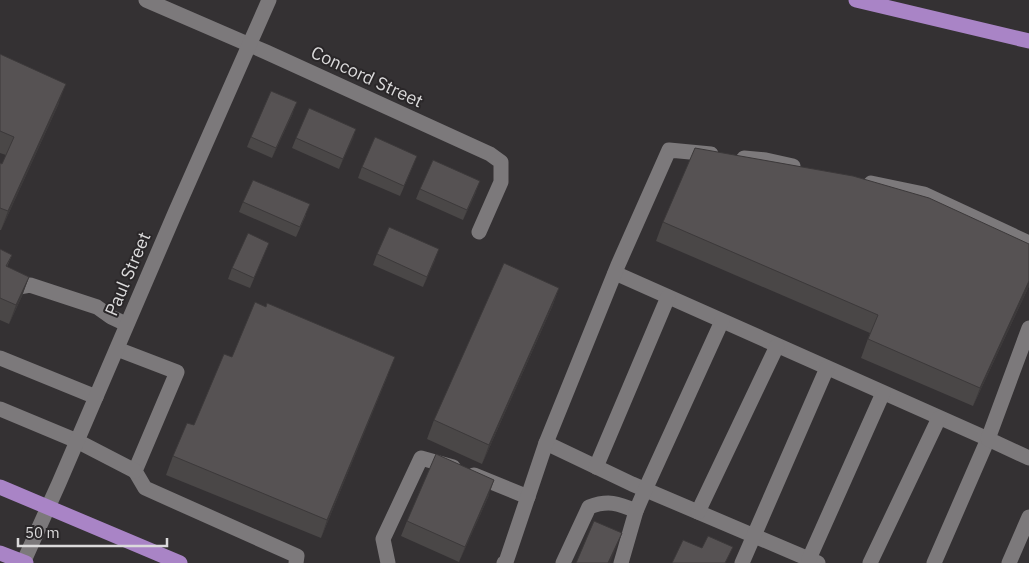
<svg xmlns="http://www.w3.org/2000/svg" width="1029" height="563" viewBox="0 0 1029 563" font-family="'IBM Plex Sans',sans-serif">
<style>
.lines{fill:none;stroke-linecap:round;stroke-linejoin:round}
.minor{stroke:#7c797b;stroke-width:15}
.highway{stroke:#a984c6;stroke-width:15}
.wall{fill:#4a4747}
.shaded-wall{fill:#3c393a}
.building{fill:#565253;stroke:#3c393a}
.labels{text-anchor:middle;stroke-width:4;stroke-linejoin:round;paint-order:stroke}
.street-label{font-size:18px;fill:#dbdadb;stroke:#2a2729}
</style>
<rect width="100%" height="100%" fill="#343133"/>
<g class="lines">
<g class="minor">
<path d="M 146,0 L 266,52 L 490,154 L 501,162 L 501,182 L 479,232"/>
<path d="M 744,158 L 766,160 L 793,166"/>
<path d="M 871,183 L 924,194 L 1029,243"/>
<path d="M 615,273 L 988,439 L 934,563"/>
<path d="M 13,291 L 19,287 L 30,285 L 97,307 L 111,317 L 126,324"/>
<path d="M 1029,328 L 988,439 L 1029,458"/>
<path d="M 117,349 L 177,372 L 135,471 L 145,488 L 297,556 L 296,563"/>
<path d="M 0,358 L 96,397"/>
<path d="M 0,409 L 77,441 L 135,471"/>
<path d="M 546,443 L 632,484 L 818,563"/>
<path d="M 596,467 L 668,297"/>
<path d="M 474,475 L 528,497"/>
<path d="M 698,512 L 777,346"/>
<path d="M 809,559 L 883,393"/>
<path d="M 23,563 L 59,483 L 175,213 L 269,0"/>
<path d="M 388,563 L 383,539 L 421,458 L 453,467"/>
<path d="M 504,563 L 506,562 L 546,443 L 618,265 L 669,150 L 711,154"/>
<path d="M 563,563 L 589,507 C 608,500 618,503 636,511"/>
<path d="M 621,563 L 636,511 L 645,490 L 722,321"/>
<path d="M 742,563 L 827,368"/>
<path d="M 870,563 L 939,418"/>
<path d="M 1009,563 L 1029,517"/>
</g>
<g class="highway">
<path d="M 856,0 L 1029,41"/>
<path d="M 0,487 L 180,563"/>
<path d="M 0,553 L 26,563"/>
</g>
</g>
<g class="wall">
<path d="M 0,54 L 59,103 L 1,230 L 0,230 L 0,163 L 2,164 L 6,155 L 0,153 Z"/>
<path d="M 293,113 L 272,158 L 247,147 L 251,137 Z"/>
<path d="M 356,129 L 339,169 L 292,148 L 296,138 Z"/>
<path d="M 413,166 L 400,196 L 358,178 L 362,167 Z"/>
<path d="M 420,189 L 476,192 L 463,220 L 416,199 Z"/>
<path d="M 243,202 L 306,215 L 296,237 L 239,212 Z"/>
<path d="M 663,222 L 1029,244 L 1029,286 L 973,406 L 861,358 L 870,333 L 656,241 Z"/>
<path d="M 269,243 L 250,288 L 228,279 L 232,268 Z"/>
<path d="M 0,249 L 12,255 L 7,267 L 29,277 L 22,296 L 9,324 L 0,320 Z"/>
<path d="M 377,254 L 435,260 L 423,287 L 373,265 Z"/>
<path d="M 559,288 L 552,307 L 482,464 L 427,439 L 434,420 Z"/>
<path d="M 267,303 L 388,375 L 321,538 L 166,475 L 173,456 L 194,425 L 232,357 L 266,306 Z"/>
<path d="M 489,495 L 459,562 L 401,536 L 407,521 Z"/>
</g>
<g class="shaded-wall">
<path d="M 66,84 L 59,103 L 1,230 L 8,211 Z"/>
<path d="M 297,102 L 293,113 L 272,158 L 276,148 Z"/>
<path d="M 356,129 L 353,139 L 339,169 L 343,159 Z"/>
<path d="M 480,181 L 476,192 L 463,220 L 467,210 Z"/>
<path d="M 439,249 L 435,260 L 423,287 L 427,277 Z"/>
<path d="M 29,277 L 22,296 L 9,324 L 16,305 Z"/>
<path d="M 1029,281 L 1029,286 L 973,406 L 980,388 Z"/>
<path d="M 559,288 L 552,307 L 482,464 L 489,445 Z"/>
<path d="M 395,357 L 388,375 L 321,538 L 327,520 Z"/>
<path d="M 494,480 L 489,495 L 459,562 L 465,547 Z"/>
<path d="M 622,533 L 610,563 L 608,563 Z"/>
</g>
<g class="building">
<path d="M 0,54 L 66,84 L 8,211 L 0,208 L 0,163 L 2,164 L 14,137 L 0,131 Z"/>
<path d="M 271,91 L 297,102 L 276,148 L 251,137 Z"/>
<path d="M 309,108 L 356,129 L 343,159 L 296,138 Z"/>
<path d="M 375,137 L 417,156 L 404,186 L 362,167 Z"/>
<path d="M 695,148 L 853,176 L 929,198 L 1029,244 L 1029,281 L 980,388 L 868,339 L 878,315 L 663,222 Z"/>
<path d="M 433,160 L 480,181 L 467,210 L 420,189 Z"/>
<path d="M 253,180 L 310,204 L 300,227 L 243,202 Z"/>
<path d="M 389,227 L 439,249 L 427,277 L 377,254 Z"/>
<path d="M 248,233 L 269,243 L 254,278 L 232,268 Z"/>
<path d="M 0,249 L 12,255 L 6,266 L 29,277 L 16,305 L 0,298 Z"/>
<path d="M 504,263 L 559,288 L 489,445 L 434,420 Z"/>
<path d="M 255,302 L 266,307 L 267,303 L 395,357 L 327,520 L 173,456 L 187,423 L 194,425 L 224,354 L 232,357 Z"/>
<path d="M 436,454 L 494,480 L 465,547 L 407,521 Z"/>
<path d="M 594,521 L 622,533 L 608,563 L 576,563 Z"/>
<path d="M 708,536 L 733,547 L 725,563 L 672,563 L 683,540 L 702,548 Z"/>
</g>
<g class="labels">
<g class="street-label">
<text transform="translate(367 77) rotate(25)" y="6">Concord Street</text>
<text transform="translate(128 274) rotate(-67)" y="6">Paul Street</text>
</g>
</g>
<path d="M18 538v8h149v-8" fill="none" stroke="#dbdadb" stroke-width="2.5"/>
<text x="25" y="538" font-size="15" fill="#dbdadb" stroke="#2a2729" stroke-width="4" paint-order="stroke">50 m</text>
</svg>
